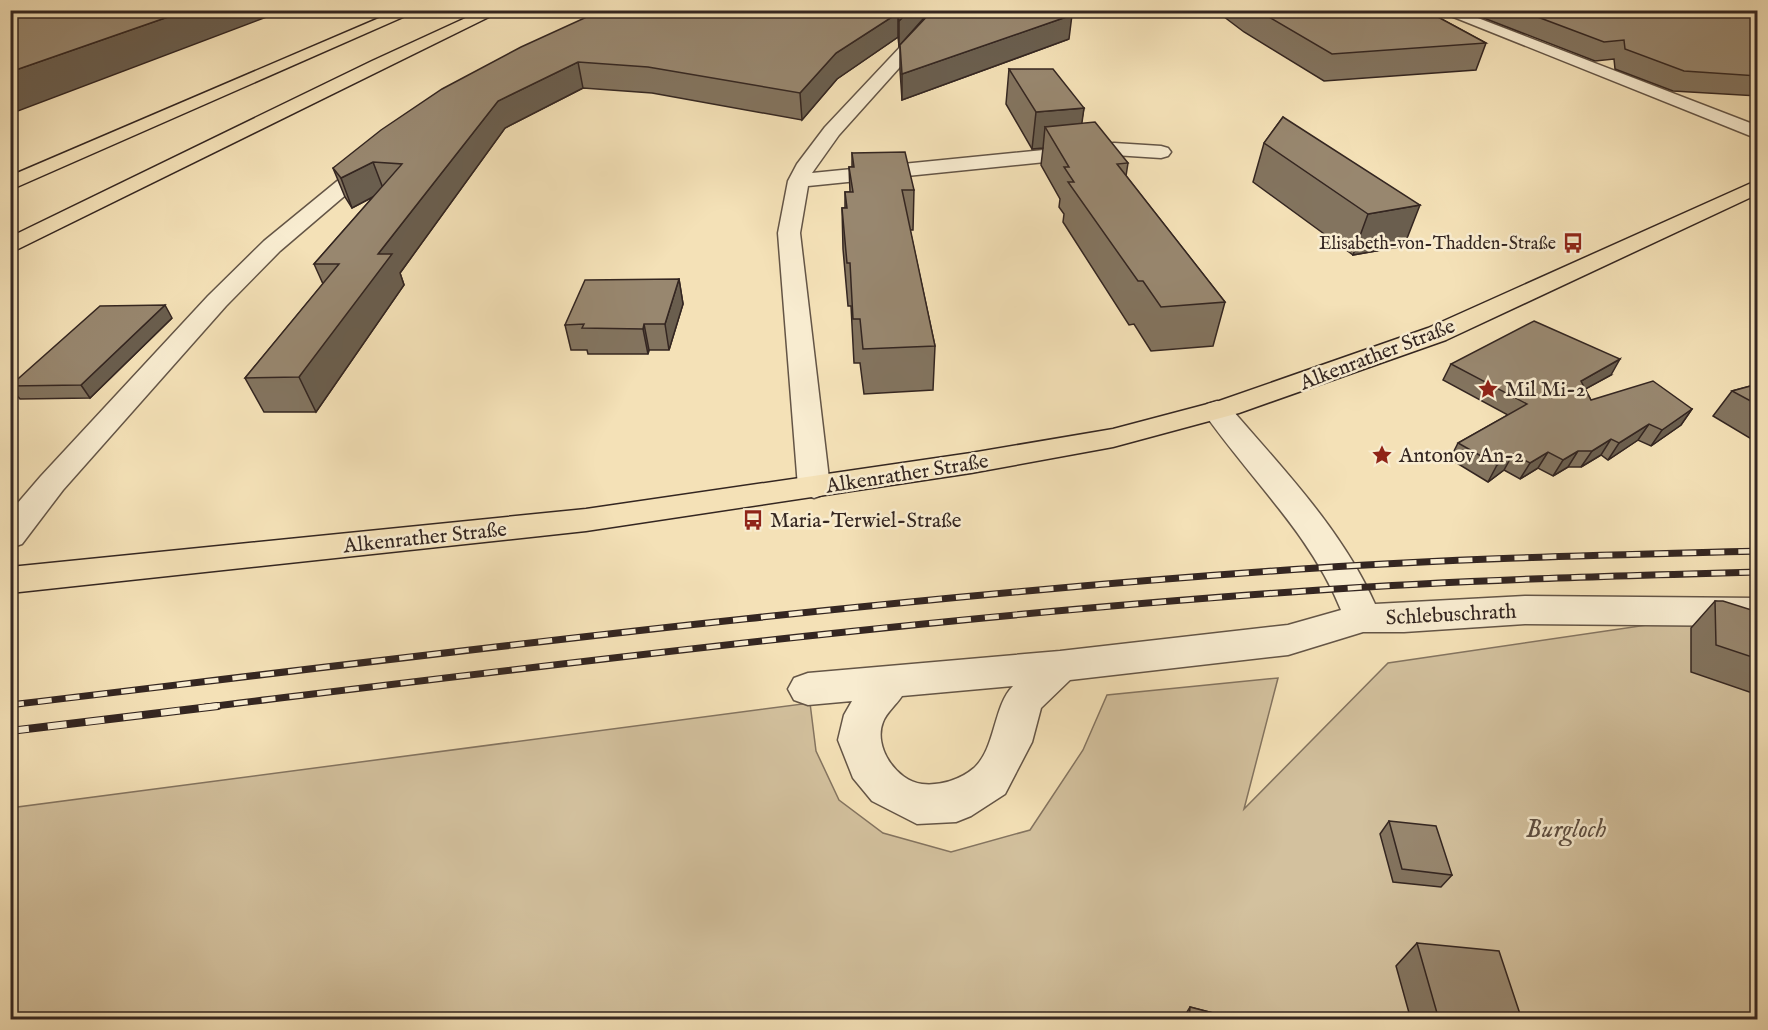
<svg xmlns="http://www.w3.org/2000/svg" width="1768" height="1030" viewBox="0 0 1768 1030" font-family="'IM FELL English',serif">
<style>
.green{fill:#d3c19e;stroke:#847460;stroke-width:1.5}
.lines{fill:none;stroke-linecap:round;stroke-linejoin:round}
.street-casing{stroke:#645546;stroke-width:3}
.primary-casing{stroke:#342621;stroke-width:3}
.highway-casing{stroke:#342621;stroke-width:3}
.street{fill:#f8ecd0;fill-rule:evenodd}
.primary{fill:#f4e1b7;fill-rule:evenodd}
.highway{fill:#f4e1b7;fill-rule:evenodd}
.rail-far1-casing{stroke:#342621;stroke-width:7}
.rail-casing{stroke:#342621;stroke-width:8}
.rail-far1{stroke:#f8ecd0;stroke-width:4.5;stroke-dasharray:14;stroke-linecap:butt}
.rail{stroke:#f8ecd0;stroke-width:6;stroke-dasharray:19;stroke-linecap:butt}
.wall{fill:#83745f;stroke:#342621;stroke-width:1.5}
.shaded-wall{fill:#6a5e4e;stroke:#342621;stroke-width:1.5}
.building{fill:#98876f;stroke:#342621;stroke-width:1.5}
.labels{text-anchor:middle;stroke-width:5;stroke-linejoin:round;paint-order:stroke}
.far-poi-label{font-size:18px;fill:#342621;stroke:#f8ecd0;text-anchor:end}
.street-label{font-size:21px;fill:#342621;stroke:#f8ecd0}
.poi-label{font-size:21px;fill:#342621;stroke:#f8ecd0;text-anchor:start}
.near-park-label{font-size:26px;font-style:italic;fill:#5c4d40;stroke:#f8ecd0}
</style>
<rect width="100%" height="100%" fill="#f4e1b7"/>
<filter id="stains"><feTurbulence type="fractalNoise" baseFrequency=".00333" numOctaves="4"/><feColorMatrix values="0 0 0 0 .2 0 0 0 0 .09 0 0 0 0 .02 0 0 0 .5 -.17"/></filter>
<radialGradient id="worn" r=".72"><stop offset=".6" stop-color="#630" stop-opacity="0"/><stop offset="1" stop-color="#630" stop-opacity=".3"/></radialGradient>
<path class="green" d="M 1681,620 L 1757,630 L 1757,1019 L 11,1019 L 10,808 L 810,703 L 816,751 L 839,800 L 883,833 L 951,852 L 1030,830 L 1083,750 L 1107,695 L 1278,678 L 1244,809 L 1388,663 Z"/>
<g class="lines">
<g class="street-casing">
<g id="street">
<path d="M 935,10 L 951,10 L 839,135 L 812,173 L 1114,143 L 1161,146 L 1168,148 L 1171,152 L 1168,156 L 1161,158 L 1114,155 L 808,186 L 800,233 L 830,487 L 825,494 L 814,498 L 803,494 L 798,487 L 778,233 L 788,181 L 797,164 L 825,127 Z"/>
<path d="M 1436,10 L 1457,10 L 1758,126 L 1758,139 Z"/>
<path d="M 376,153 L 383,155 L 386,159 L 383,163 L 280,251 L 226,306 L 63,490 L 22,544 L 10,548 L 10,512 L 41,476 L 208,296 L 264,241 L 369,155 Z"/>
<path d="M 1217,401 L 1227,404 C 1281,467 1341,528 1375,604 L 1525,596 L 1758,598 L 1758,626 L 1525,624 L 1404,632 L 1363,632 L 1288,655 L 1070,680 L 1041,708 L 1032,742 L 1005,794 L 971,816 L 956,822 L 917,824 L 872,801 L 853,778 L 838,740 L 844,715 L 852,701 L 808,705 L 794,700 L 788,689 L 794,678 L 808,673 L 1060,651 L 1288,625 L 1341,610 C 1310,533 1249,478 1202,410 L 1207,404 ZM 1013,686 C 993,706 996,748 974,768 C 960,780 940,786 922,784 C 896,781 873,746 883,722 C 886,713 897,704 902,696 Z"/>
</g>
</g>
<g class="primary-casing">
<path id="primary" d="M 1758,180 L 1758,194 L 1446,340 L 1239,413 L 1113,447 L 971,473 L 586,531 L 10,593 L 10,567 L 586,509 L 971,453 L 1113,429 L 1219,401 L 1428,328 Z"/>
</g>
<g class="highway-casing">
<g id="highway">
<path d="M 398,10 L 419,10 L 10,190 L 10,176 Z"/>
<path d="M 483,10 L 503,10 L 10,253 L 10,237 L 372,61 Z"/>
</g>
</g>
<use href="#street" class="street"/>
<use href="#primary" class="primary"/>
<use href="#highway" class="highway"/>
<g class="rail-far1-casing">
<g id="rail-far1">
<path d="M 10,705 C 445,653 880,597 1317,568 C 1464,558 1611,555 1758,551"/>
<path d="M 206,707 C 576,662 947,615 1320,590 C 1466,580 1612,576 1758,572"/>
</g>
</g>
<g class="rail-casing">
<path id="rail" d="M 10,731 L 218,706"/>
</g>
<use href="#rail-far1" class="rail-far1"/>
<use href="#rail" class="rail"/>
</g>
<g class="wall">
<path d="M 931,10 L 899,46 L 898,37 L 837,79 L 802,120 L 652,93 L 583,88 L 505,128 L 400,273 L 404,285 L 316,412 L 264,412 L 245,378 L 323,284 L 314,264 L 373,197 L 352,208 L 345,197 L 333,168 L 644,16 Z"/>
<path d="M 1215,10 L 1425,10 L 1486,43 L 1476,70 L 1324,81 L 1244,32 Z"/>
<path d="M 1471,10 L 1758,10 L 1758,96 L 1673,91 L 1615,69 L 1614,59 L 1595,61 L 1476,15 Z"/>
<path d="M 1069,39 L 902,100 L 900,70 L 900,45 Z"/>
<path d="M 1009,69 L 1084,108 L 1081,124 L 1128,163 L 1126,176 L 1225,302 L 1213,346 L 1151,351 L 1134,324 L 1129,325 L 1063,222 L 1064,214 L 1059,207 L 1060,199 L 1041,165 L 1043,148 L 1032,149 L 1006,104 Z"/>
<path d="M 1283,117 L 1404,246 L 1353,255 L 1253,182 L 1264,143 Z"/>
<path d="M 852,153 L 914,190 L 913,230 L 910,230 L 935,346 L 933,390 L 864,394 L 860,363 L 854,363 L 851,306 L 848,306 L 843,249 L 842,208 L 845,208 L 845,192 L 850,192 L 849,167 L 852,167 Z"/>
<path d="M 679,279 L 683,304 L 669,350 L 649,350 L 648,354 L 588,354 L 587,350 L 571,350 L 565,325 Z"/>
<path d="M 172,318 L 90,398 L 20,399 L 10,387 L 10,385 Z"/>
<path d="M 1451,364 L 1611,375 L 1585,389 L 1591,400 L 1692,409 L 1681,425 L 1651,446 L 1638,440 L 1608,460 L 1601,455 L 1581,467 L 1568,467 L 1553,476 L 1538,468 L 1520,479 L 1504,470 L 1488,482 L 1450,459 L 1458,443 L 1508,415 L 1443,380 Z"/>
<path d="M 1758,384 L 1758,443 L 1713,416 L 1732,391 Z"/>
<path d="M 1715,601 L 1758,612 L 1758,695 L 1691,672 L 1691,628 Z"/>
<path d="M 1389,821 L 1452,875 L 1441,887 L 1393,882 L 1380,834 Z"/>
<path d="M 1417,943 L 1522,1020 L 1411,1020 L 1396,966 Z"/>
<path d="M 1190,1007 L 1240,1020 L 1182,1020 Z"/>
</g>
<g class="shaded-wall">
<path d="M 188,10 L 285,10 L 10,114 L 10,72 Z"/>
<path d="M 910,10 L 931,10 L 899,46 L 899,21 Z"/>
<path d="M 898,13 L 898,37 L 837,79 L 802,120 L 800,93 L 836,53 Z"/>
<path d="M 1072,15 L 1069,39 L 902,100 L 902,74 Z"/>
<path d="M 578,62 L 583,88 L 505,128 L 400,273 L 404,285 L 316,412 L 299,377 L 378,254 L 498,101 Z"/>
<path d="M 1084,108 L 1079,144 L 1045,127 L 1043,148 L 1032,149 L 1036,112 Z"/>
<path d="M 373,162 L 384,191 L 352,208 L 341,178 Z"/>
<path d="M 1420,205 L 1404,246 L 1353,255 L 1368,214 Z"/>
<path d="M 679,279 L 683,304 L 669,350 L 665,324 Z"/>
<path d="M 165,305 L 172,318 L 90,398 L 81,385 Z"/>
<path d="M 644,324 L 649,350 L 648,354 L 643,329 Z"/>
<path d="M 1620,359 L 1611,375 L 1571,397 L 1581,381 Z"/>
<path d="M 1692,409 L 1681,425 L 1651,446 L 1662,430 Z"/>
<path d="M 1649,424 L 1638,440 L 1608,460 L 1619,443 Z"/>
<path d="M 1611,439 L 1601,455 L 1581,467 L 1592,451 Z"/>
<path d="M 1578,451 L 1568,467 L 1553,476 L 1563,460 Z"/>
<path d="M 1548,452 L 1538,468 L 1520,479 L 1530,463 Z"/>
<path d="M 1513,454 L 1504,470 L 1488,482 L 1497,465 Z"/>
</g>
<g class="building">
<path d="M 10,10 L 188,10 L 10,72 Z"/>
<path d="M 602,10 L 611,10 L 644,16 L 659,10 L 910,10 L 899,21 L 898,13 L 836,53 L 800,93 L 648,67 L 578,62 L 498,101 L 378,254 L 392,254 L 299,377 L 245,378 L 339,264 L 314,264 L 402,164 L 373,162 L 341,178 L 333,168 L 381,130 L 442,89 L 521,47 Z"/>
<path d="M 933,10 L 1055,10 L 1072,15 L 902,74 L 900,45 Z"/>
<path d="M 1257,10 L 1425,10 L 1486,43 L 1332,54 Z"/>
<path d="M 1519,10 L 1758,10 L 1758,76 L 1684,71 L 1625,49 L 1624,40 L 1604,42 Z"/>
<path d="M 1009,69 L 1053,69 L 1084,108 L 1036,112 Z"/>
<path d="M 1283,117 L 1420,205 L 1368,214 L 1264,143 Z"/>
<path d="M 1095,122 L 1128,163 L 1117,164 L 1225,302 L 1161,307 L 1143,281 L 1138,281 L 1068,182 L 1074,182 L 1064,167 L 1069,167 L 1045,127 Z"/>
<path d="M 905,152 L 914,190 L 902,190 L 935,346 L 863,349 L 860,319 L 853,319 L 850,263 L 847,263 L 842,208 L 847,208 L 845,192 L 853,192 L 849,167 L 854,167 L 852,153 Z"/>
<path d="M 679,279 L 665,324 L 644,324 L 643,329 L 582,328 L 584,324 L 565,325 L 585,280 Z"/>
<path d="M 165,305 L 81,385 L 10,386 L 100,306 Z"/>
<path d="M 1534,321 L 1620,359 L 1581,381 L 1591,400 L 1653,381 L 1692,409 L 1662,430 L 1649,424 L 1619,443 L 1611,439 L 1592,451 L 1578,451 L 1563,460 L 1548,452 L 1530,463 L 1513,454 L 1497,465 L 1458,443 L 1527,404 L 1451,364 Z"/>
<path d="M 1758,384 L 1758,405 L 1732,391 Z"/>
<path d="M 1715,601 L 1723,601 L 1758,612 L 1758,659 L 1716,645 Z"/>
<path d="M 1389,821 L 1436,826 L 1452,875 L 1402,869 Z"/>
<path d="M 1417,943 L 1499,951 L 1522,1020 L 1439,1020 Z"/>
<path d="M 1190,1007 L 1240,1020 L 1189,1020 Z"/>
</g>
<defs>
<g id="bus-bare" transform="scale(1.62)"><path d="M-5-6H5V4H4V6H2V4H-2V6H-4V4H-5ZM-3.5-4V0h7V-4ZM-3.5 1.2v1.5H-2V1.2ZM2 1.2v1.5H3.5V1.2Z" fill="#8f2418" stroke="#f8ecd0" stroke-width="2.5" paint-order="stroke"/></g>
<g id="sight-bare" transform="scale(1.62)"><path d="M0-6L1.8-2.2L6-1.7L2.9 1.2L3.7 5.4L0 3.3L-3.7 5.4L-2.9 1.2L-6-1.7L-1.8-2.2Z" fill="#8f2418" stroke="#f8ecd0" stroke-width="2.5" paint-order="stroke"/></g>
</defs>
<g fill-rule="evenodd">
<use href="#bus-bare" x="1573" y="243"/>
<use href="#sight-bare" x="1488" y="389"/>
<use href="#sight-bare" x="1382" y="455"/>
<use href="#bus-bare" x="753" y="520"/>
</g>
<g class="labels">
<g class="far-poi-label">
<text x="1556" y="249">Elisabeth-von-Thadden-Straße</text>
</g>
<g class="street-label">
<text transform="translate(1377 354) rotate(-21)" y="7">Alkenrather Straße</text>
<text transform="translate(907 473) rotate(-9)" y="7">Alkenrather Straße</text>
<text transform="translate(425 537) rotate(-6)" y="7">Alkenrather Straße</text>
<text transform="translate(1451 614) rotate(-3)" y="7">Schlebuschrath</text>
</g>
<g class="poi-label">
<text x="1505" y="396">Mil Mi-2</text>
<text x="1399" y="462">Antonov An-2</text>
<text x="770" y="527">Maria-Terwiel-Straße</text>
</g>
<g class="near-park-label">
<text x="1566" y="837">Burgloch</text>
</g>
</g>
<rect width="1768" height="1030" fill="none" stroke="#f4e1b7" stroke-width="36"/>
<rect x="12" y="12" width="1744" height="1006" fill="none" stroke="#342621" stroke-width="3"/>
<rect x="18" y="18" width="1732" height="994" fill="none" stroke="#342621" stroke-width="1.5"/>
<rect width="100%" height="100%" filter="url(#stains)"/>
<rect width="100%" height="100%" fill="url(#worn)"/>
</svg>
